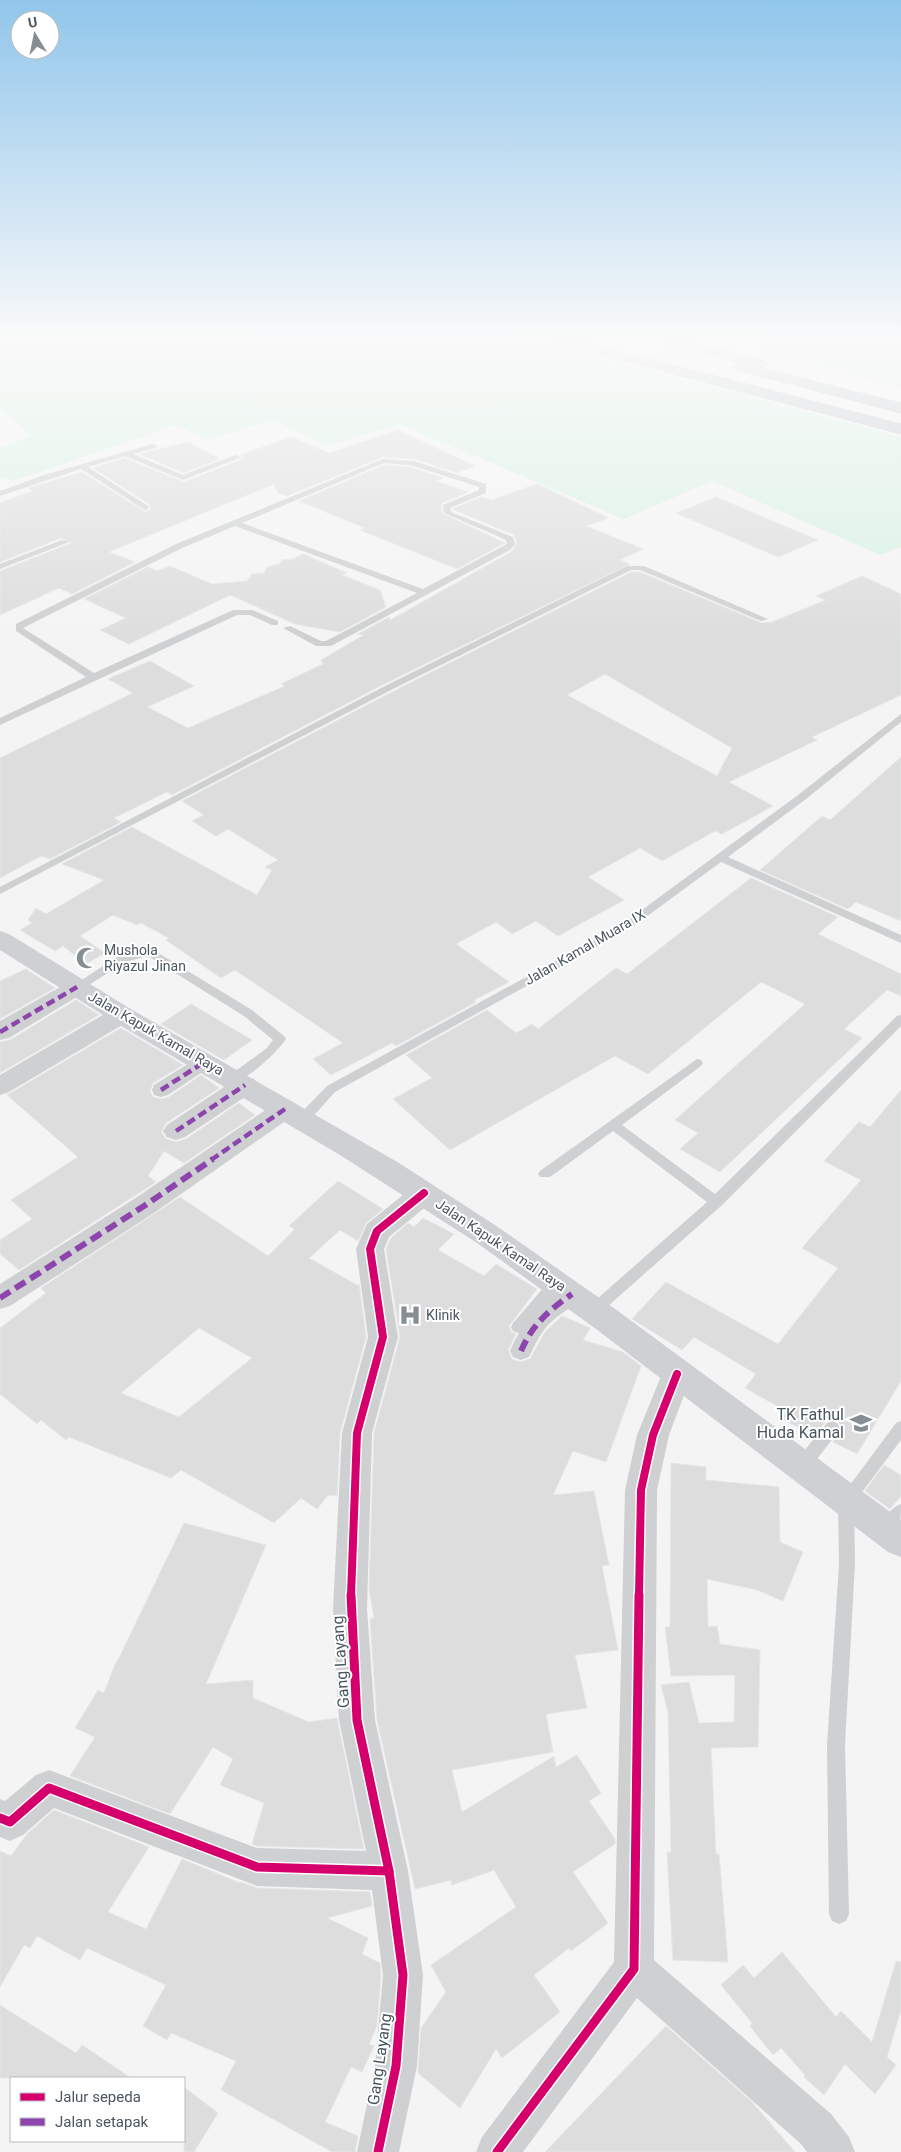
<svg xmlns="http://www.w3.org/2000/svg" width="901" height="2152" viewBox="0 0 901 2152" font-family="Roboto,sans-serif">
<style>
.green{fill:#d9f2e3}
.building{fill:#ddddde;stroke:#e5e6e7;fill-rule:evenodd}
.lines{fill:none;stroke-linecap:round;stroke-linejoin:round}
.motorway-casing{stroke:#b9bec3;stroke-width:1}
.service{fill:#ced0d2;fill-rule:evenodd}
.pedestrian{fill:#ced0d2;fill-rule:evenodd}
.minor{fill:#ced0d2;fill-rule:evenodd}
.secondary{fill:#ced0d4;fill-rule:evenodd}
.motorway{fill:#bec4c9;fill-rule:evenodd}
.quiet-far1{stroke:#8e44ad;stroke-width:4.5;stroke-dasharray:9 4.5;stroke-linecap:butt}
.quiet{stroke:#8e44ad;stroke-width:6;stroke-dasharray:12 6;stroke-linecap:butt}
.cycleway-far1-casing{stroke:#fff;stroke-width:11}
.cycleway-casing{stroke:#fff;stroke-width:12}
.cycleway-far1{stroke:#d6006c;stroke-width:8}
.cycleway{stroke:#d6006c;stroke-width:9}
.labels{text-anchor:middle;stroke-width:4;stroke-linejoin:round;paint-order:stroke}
.street-label{font-size:14px;fill:#4a5661;stroke:#fff}
.poi-label{font-size:14px;fill:#4a5661;stroke:#fff;text-anchor:start}
.near-poi-label{font-size:16px;fill:#4a5661;stroke:#fff;text-anchor:end}
.near-street-label{font-size:16px;fill:#4a5661;stroke:#fff}
</style>
<rect width="100%" height="100%" fill="#f4f4f4"/>
<g class="green">
<path d="M 0,340 L 538,340 L 901,437 L 901,547 L 880,555 L 712,481 L 624,519 L 399,424 L 327,446 L 273,420 L 209,440 L 176,425 L 14,481 L 0,477 L 0,448 L 32,436 L 0,409 Z"/>
<path d="M 712,340 L 901,340 L 901,388 Z"/>
</g>
<g class="building">
<path d="M 398,430 L 475,466 L 457,473 L 415,459 L 383,457 L 287,496 L 278,493 L 274,484 L 109,552 L 135,562 L 72,594 L 59,588 L 0,615 L 0,571 L 71,543 L 61,538 L 0,562 L 0,503 L 32,491 L 28,488 L 82,472 L 146,512 L 151,509 L 149,504 L 93,468 L 125,458 L 184,482 L 243,459 L 244,456 L 240,455 L 291,437 L 329,453 Z"/>
<path d="M 188,442 L 220,459 L 183,473 L 139,454 Z"/>
<path d="M 384,465 L 410,467 L 444,478 L 436,481 L 469,492 L 442,503 L 442,513 L 505,543 L 457,569 L 360,530 L 365,528 L 299,501 Z"/>
<path d="M 537,484 L 609,518 L 586,526 L 643,549 L 620,560 L 630,564 L 384,684 L 172,795 L 167,792 L 114,818 L 121,822 L 50,859 L 41,856 L 0,878 L 0,758 L 133,693 L 108,679 L 150,661 L 194,686 L 147,707 L 188,728 L 285,686 L 281,684 L 323,664 L 321,660 L 364,635 L 358,634 L 389,617 L 390,620 L 511,552 L 517,543 L 514,535 L 452,509 L 481,497 L 491,500 Z"/>
<path d="M 716,497 L 818,540 L 778,557 L 676,513 Z"/>
<path d="M 303,554 L 347,573 L 342,575 L 380,590 L 386,607 L 340,632 L 295,624 L 230,595 L 129,644 L 100,630 L 126,618 L 84,599 L 148,567 L 157,571 L 170,566 L 212,584 L 247,581 L 252,574 L 264,573 L 267,567 L 279,564 L 282,560 L 293,559 Z"/>
<path d="M 631,572 L 640,572 L 762,623 L 772,622 L 826,600 L 816,596 L 862,576 L 901,594 L 901,695 L 812,737 L 817,740 L 729,782 L 773,806 L 722,834 L 715,831 L 662,861 L 640,848 L 588,877 L 624,900 L 558,936 L 536,921 L 512,934 L 496,922 L 456,944 L 509,982 L 474,1000 L 476,1002 L 396,1046 L 392,1043 L 331,1075 L 313,1059 L 343,1043 L 235,970 L 221,978 L 166,940 L 169,938 L 141,923 L 137,925 L 113,915 L 80,936 L 105,953 L 86,964 L 63,946 L 55,951 L 20,930 L 32,923 L 28,920 L 36,908 L 46,914 L 104,880 L 62,864 L 132,827 L 257,895 L 272,870 L 265,867 L 278,860 L 228,829 L 216,836 L 192,821 L 204,815 L 182,801 L 392,692 ZM 605,674 L 732,748 L 717,776 L 567,695 Z"/>
<path d="M 901,757 L 901,921 L 856,902 L 848,909 L 760,870 L 822,816 L 830,820 Z"/>
<path d="M 751,878 L 838,917 L 818,934 L 901,974 L 901,996 L 887,990 L 844,1029 L 862,1038 L 720,1172 L 680,1149 L 698,1133 L 675,1120 L 805,1004 L 761,982 L 648,1074 L 615,1056 L 450,1150 L 393,1099 L 432,1078 L 406,1055 L 487,1010 L 516,1033 L 532,1024 L 538,1029 L 616,968 L 627,974 Z"/>
<path d="M 26,969 L 55,988 L 0,1019 L 0,981 Z"/>
<path d="M 76,1000 L 99,1015 L 0,1073 L 0,1042 L 10,1040 Z"/>
<path d="M 191,1004 L 252,1040 L 224,1060 L 161,1024 Z"/>
<path d="M 121,1028 L 183,1065 L 153,1083 L 150,1091 L 153,1097 L 162,1099 L 169,1097 L 201,1075 L 219,1088 L 166,1123 L 161,1132 L 166,1139 L 177,1142 L 186,1139 L 239,1103 L 255,1115 L 184,1163 L 164,1151 L 148,1176 L 156,1182 L 19,1270 L 0,1254 L 0,1240 L 32,1219 L 11,1200 L 78,1157 L 7,1095 Z"/>
<path d="M 901,1090 L 901,1381 L 857,1454 L 833,1442 L 842,1429 L 838,1421 L 833,1419 L 826,1421 L 816,1433 L 812,1431 L 810,1433 L 782,1419 L 786,1411 L 745,1388 L 756,1374 L 694,1337 L 682,1350 L 632,1319 L 666,1282 L 778,1344 L 838,1268 L 802,1248 L 861,1180 L 824,1161 L 859,1122 L 870,1127 Z"/>
<path d="M 338,1181 L 383,1209 L 366,1223 L 358,1241 L 340,1230 L 309,1258 L 357,1285 L 359,1284 L 366,1337 L 340,1433 L 337,1496 L 328,1495 L 317,1509 L 301,1498 L 274,1523 L 181,1470 L 171,1478 L 69,1437 L 66,1440 L 41,1420 L 37,1424 L 0,1394 L 0,1328 L 46,1293 L 41,1288 L 180,1197 L 268,1256 L 295,1229 L 289,1226 ZM 199,1328 L 252,1358 L 179,1417 L 121,1393 Z"/>
<path d="M 423,1218 L 454,1234 L 438,1250 L 484,1276 L 496,1264 L 537,1289 L 509,1326 L 511,1332 L 516,1334 L 508,1350 L 512,1359 L 520,1362 L 530,1359 L 545,1332 L 562,1316 L 590,1328 L 583,1340 L 623,1352 L 641,1366 L 606,1462 L 573,1451 L 553,1495 L 594,1491 L 609,1565 L 602,1566 L 618,1650 L 575,1655 L 587,1708 L 546,1714 L 553,1752 L 452,1770 L 462,1812 L 554,1756 L 556,1767 L 577,1755 L 601,1793 L 589,1801 L 615,1839 L 615,1844 L 573,1872 L 608,1923 L 571,1951 L 569,1948 L 534,1975 L 560,2012 L 502,2058 L 496,2049 L 460,2108 L 418,2073 L 421,2028 L 446,1992 L 431,1965 L 516,1907 L 494,1870 L 452,1885 L 451,1880 L 415,1889 L 377,1720 L 370,1619 L 374,1618 L 369,1590 L 374,1433 L 400,1337 L 386,1249 L 391,1238 L 408,1223 L 414,1227 Z"/>
<path d="M 671,1463 L 706,1467 L 706,1480 L 779,1487 L 780,1542 L 803,1552 L 783,1601 L 757,1590 L 707,1579 L 708,1627 L 717,1626 L 720,1644 L 760,1650 L 758,1747 L 711,1748 L 716,1854 L 719,1854 L 728,1962 L 673,1960 L 667,1852 L 671,1852 L 668,1712 L 661,1685 L 689,1682 L 699,1723 L 734,1722 L 735,1675 L 671,1676 L 665,1627 L 670,1627 Z"/>
<path d="M 884,1465 L 901,1475 L 901,1496 L 890,1509 L 865,1491 Z"/>
<path d="M 184,1523 L 266,1545 L 206,1684 L 253,1680 L 253,1698 L 309,1722 L 337,1718 L 364,1849 L 257,1846 L 252,1844 L 264,1803 L 220,1785 L 233,1759 L 213,1747 L 170,1814 L 70,1776 L 95,1737 L 75,1728 L 98,1690 L 104,1693 L 116,1662 L 117,1662 Z"/>
<path d="M 54,1810 L 149,1847 L 108,1912 L 146,1929 L 182,1859 L 240,1883 L 241,1882 L 257,1888 L 370,1892 L 372,1906 L 327,1918 L 368,1938 L 362,1954 L 380,1963 L 381,1975 L 377,2026 L 369,2044 L 374,2046 L 362,2072 L 351,2067 L 325,2122 L 358,2136 L 355,2152 L 332,2152 L 221,2090 L 236,2061 L 171,2033 L 167,2040 L 143,2026 L 166,1985 L 87,1948 L 80,1960 L 37,1936 L 30,1948 L 24,1945 L 0,1987 L 0,1851 L 11,1856 L 27,1834 Z"/>
<path d="M 782,1952 L 836,2017 L 841,2011 L 872,2042 L 896,1961 L 901,1962 L 901,2010 L 887,2057 L 896,2065 L 875,2094 L 845,2064 L 824,2095 L 804,2077 L 805,2075 L 781,2048 L 773,2055 L 750,2026 L 752,2023 L 721,1985 L 743,1965 L 754,1978 Z"/>
<path d="M 0,2005 L 76,2053 L 82,2045 L 131,2078 L 0,2078 Z"/>
<path d="M 666,2026 L 752,2102 L 795,2152 L 545,2152 Z"/>
<path d="M 184,2087 L 218,2113 L 194,2152 L 184,2152 Z"/>
</g>
<g class="lines">
<g class="motorway-casing">
<g id="motorway">
<path d="M 554,340 L 577,340 L 901,424 L 901,434 L 556,343 Z"/>
<path d="M 661,340 L 685,340 L 766,361 L 768,364 L 762,368 L 901,403 L 901,413 L 736,370 L 734,367 L 740,363 L 663,343 Z"/>
</g>
</g>
<g class="service">
<path d="M 153,444 L 157,446 L 156,448 L 133,454 L 183,475 L 235,455 L 242,457 L 183,480 L 125,456 L 88,467 L 148,506 L 149,508 L 145,510 L 81,469 L 0,496 L 0,491 L 44,475 Z"/>
<path d="M 383,459 L 414,461 L 486,484 L 486,493 L 450,508 L 451,512 L 513,537 L 515,544 L 510,550 L 331,646 L 316,646 L 283,628 L 290,626 L 321,641 L 326,641 L 417,593 L 235,526 L 182,548 L 23,628 L 94,673 L 233,610 L 252,610 L 278,621 L 278,625 L 272,625 L 250,615 L 237,615 L 0,725 L 0,718 L 86,677 L 16,631 L 16,624 L 176,544 ZM 384,463 L 410,465 L 479,487 L 479,490 L 443,505 L 444,513 L 506,540 L 507,544 L 423,589 L 242,523 Z"/>
<path d="M 62,540 L 69,542 L 0,569 L 0,564 Z"/>
<path d="M 627,566 L 644,566 L 768,619 L 761,621 L 640,570 L 631,570 L 391,690 L 0,894 L 0,887 L 385,686 Z"/>
<path d="M 901,714 L 901,722 L 806,799 L 728,857 L 901,935 L 901,943 L 721,862 L 631,928 L 335,1092 L 308,1122 L 298,1122 L 297,1119 L 298,1116 L 327,1086 L 623,924 L 798,795 Z"/>
<path d="M 150,948 L 252,1010 L 284,1036 L 286,1039 C 278,1051 244,1085 230,1081 L 228,1078 L 230,1075 L 267,1048 L 273,1040 L 244,1016 L 148,956 L 125,962 L 81,990 L 77,991 L 71,987 L 117,957 Z"/>
<path d="M 901,1015 L 901,1026 L 721,1206 L 599,1314 L 594,1316 L 589,1314 L 587,1310 L 589,1306 L 707,1202 L 613,1131 L 550,1177 L 540,1177 L 538,1174 L 540,1171 L 697,1059 L 701,1060 L 703,1063 L 701,1066 L 622,1125 L 715,1194 L 897,1016 Z"/>
<path d="M 556,1277 L 561,1279 L 563,1283 L 561,1287 L 523,1331 L 518,1333 L 513,1331 L 511,1327 L 513,1323 L 551,1279 Z"/>
<path d="M 832,1421 L 837,1423 L 840,1428 L 837,1433 L 807,1472 L 801,1474 L 795,1472 L 793,1467 L 795,1462 L 827,1423 Z"/>
<path d="M 901,1421 L 901,1440 L 854,1503 L 855,1564 L 845,1745 L 849,1914 L 846,1921 L 839,1924 L 832,1921 L 829,1914 L 827,1745 L 839,1564 L 838,1501 L 896,1423 Z"/>
<path d="M 901,1504 C 901,1518 901,1532 886,1537 L 880,1535 L 878,1530 C 882,1521 891,1507 901,1504 Z"/>
</g>
<g class="pedestrian">
<path d="M 206,1055 L 213,1057 L 215,1061 L 213,1065 L 168,1095 L 161,1097 L 154,1095 L 152,1090 L 154,1085 L 199,1057 Z"/>
<path d="M 572,1286 L 580,1288 L 583,1294 C 576,1306 560,1313 550,1323 C 540,1333 535,1345 529,1357 L 521,1360 L 513,1357 L 510,1351 C 522,1323 542,1295 572,1286 Z"/>
</g>
<g class="minor">
<path d="M 77,979 L 85,982 L 89,987 L 85,992 L 9,1038 L 0,1040 L 0,1021 L 69,982 Z"/>
<path d="M 121,1007 L 129,1009 L 133,1015 L 129,1021 L 9,1092 L 0,1095 L 0,1075 L 113,1009 Z"/>
<path d="M 245,1076 L 254,1079 L 258,1085 L 254,1091 L 185,1137 L 176,1140 L 167,1137 L 163,1131 L 167,1125 L 236,1079 Z"/>
<path d="M 285,1100 L 294,1103 L 298,1109 L 294,1115 L 154,1213 L 10,1306 L 0,1309 L 0,1284 L 134,1199 L 276,1103 Z"/>
<path d="M 424,1183 L 434,1186 L 437,1193 L 434,1200 L 389,1237 L 384,1249 L 398,1337 L 372,1433 L 367,1609 L 375,1720 L 408,1871 L 423,1975 L 417,2066 L 399,2152 L 357,2152 L 375,2066 L 383,1975 L 372,1890 L 257,1886 L 54,1808 L 23,1835 L 10,1841 L 0,1837 L 0,1799 L 5,1801 L 36,1775 L 49,1770 L 257,1848 L 366,1851 L 339,1720 L 333,1609 L 342,1433 L 368,1337 L 356,1249 L 367,1224 L 414,1186 Z"/>
<path d="M 677,1362 L 688,1365 L 692,1374 L 669,1435 L 657,1490 L 654,1960 L 831,2114 L 849,2137 L 855,2152 L 807,2152 L 801,2144 L 637,1998 L 523,2152 L 476,2152 L 482,2137 L 614,1962 L 625,1490 L 637,1435 L 662,1374 L 666,1365 Z"/>
</g>
<path class="secondary" d="M 0,931 L 9,934 L 129,1008 L 399,1163 L 498,1227 L 618,1311 L 901,1520 L 901,1557 L 888,1552 L 596,1329 L 477,1243 L 340,1155 L 111,1020 L 0,950 Z"/>
<use href="#motorway" class="motorway"/>
<g class="quiet-far1">
<path d="M 0,1032 L 77,987"/>
<path d="M 161,1090 L 206,1061"/>
<path d="M 176,1131 L 245,1085"/>
<path d="M 211,1160 L 285,1109"/>
</g>
<g class="quiet">
<path d="M 0,1298 L 144,1206 L 213,1159"/>
<path d="M 521,1351 C 532,1325 549,1310 572,1294"/>
</g>
<g class="cycleway-far1-casing">
<g id="cycleway-far1">
<path d="M 351,1596 L 357,1433 L 383,1337 L 370,1249 L 377,1231 L 424,1193"/>
<path d="M 639,1596 L 641,1490 L 653,1435 L 677,1374"/>
</g>
</g>
<g class="cycleway-casing">
<g id="cycleway">
<path d="M 351,1595 L 357,1720 L 389,1871 L 403,1975 L 396,2066 L 378,2152"/>
<path d="M 0,1818 L 10,1822 L 49,1788 L 257,1867 L 389,1871"/>
<path d="M 497,2152 L 634,1969 L 639,1595"/>
</g>
</g>
<use href="#cycleway-far1" class="cycleway-far1"/>
<use href="#cycleway" class="cycleway"/>
</g>
<linearGradient id="sky" x2="0" y2="1"><stop stop-color="#91c6eb"/><stop offset="0.53" stop-color="#fafafa"/><stop offset="1" stop-color="#fafafa" stop-opacity="0"/></linearGradient>
<rect width="901" height="641" fill="url(#sky)"/>
<defs>
<g id="mosque-bare" transform="scale(1.725)"><path d="M3.5-4.9A6 6 0 1 0 3.5 4.9A5 5 0 1 1 3.5-4.9Z" fill="#868d94" stroke="#fff" stroke-width="2.5" paint-order="stroke"/></g>
<g id="hospital-bare" transform="scale(1.725)"><path d="M-5-5h3v3.5h4V-5h3V5h-3V1.5h-4V5h-3Z" fill="#868d94" stroke="#fff" stroke-width="2.5" paint-order="stroke"/></g>
<g id="school-bare" transform="scale(1.725)"><path d="M0-5L7-2L0 1L-7-2ZM-4 1L0 2.5L4 1V4Q0 6-4 4Z" fill="#868d94" stroke="#fff" stroke-width="2.5" paint-order="stroke"/></g>
</defs>
<g fill-rule="evenodd">
<use href="#mosque-bare" x="87" y="958"/>
<use href="#hospital-bare" x="410" y="1315"/>
<use href="#school-bare" x="861" y="1423"/>
</g>
<g class="labels">
<g class="street-label">
<text transform="translate(585 947) rotate(-30)" y="5">Jalan Kamal Muara IX</text>
<text transform="translate(156 1033) rotate(30)" y="5">Jalan Kapuk Kamal Raya</text>
<text transform="translate(501 1245) rotate(34)" y="5">Jalan Kapuk Kamal Raya</text>
</g>
<g class="poi-label">
<text x="104" y="955">Mushola<tspan x="104" dy="16">Riyazul Jinan</tspan></text>
<text x="426" y="1320">Klinik</text>
</g>
<g class="near-poi-label">
<text x="844" y="1420">TK Fathul<tspan x="844" dy="18">Huda Kamal</tspan></text>
</g>
<g class="near-street-label">
<text transform="translate(340 1662) rotate(-94)" y="6">Gang Layang</text>
<text transform="translate(379 2059) rotate(-82)" y="6">Gang Layang</text>
</g>
</g>
<rect x="10" y="2077" width="175" height="65" fill="#ffffff" stroke="#b7bbc0"/>
<rect x="20" y="2093" width="25" height="8" fill="#d6006c" stroke="#b7bbc0"/>
<text x="55" y="2102" font-size="15" fill="#4a5661">Jalur sepeda</text>
<rect x="20" y="2118" width="25" height="8" fill="#8e44ad" stroke="#b7bbc0"/>
<text x="55" y="2127" font-size="15" fill="#4a5661">Jalan setapak</text>
<g transform="translate(35 35) rotate(350)"><circle r="24" fill="#ffffff" stroke="#b7bbc0"/>
<path d="M0-4L9 19L0 12L-9 19Z" fill="#868d94"/>
<text y="-8" font-size="14" font-weight="bold" text-anchor="middle" fill="#4a5661">U</text>
</g>
</svg>
